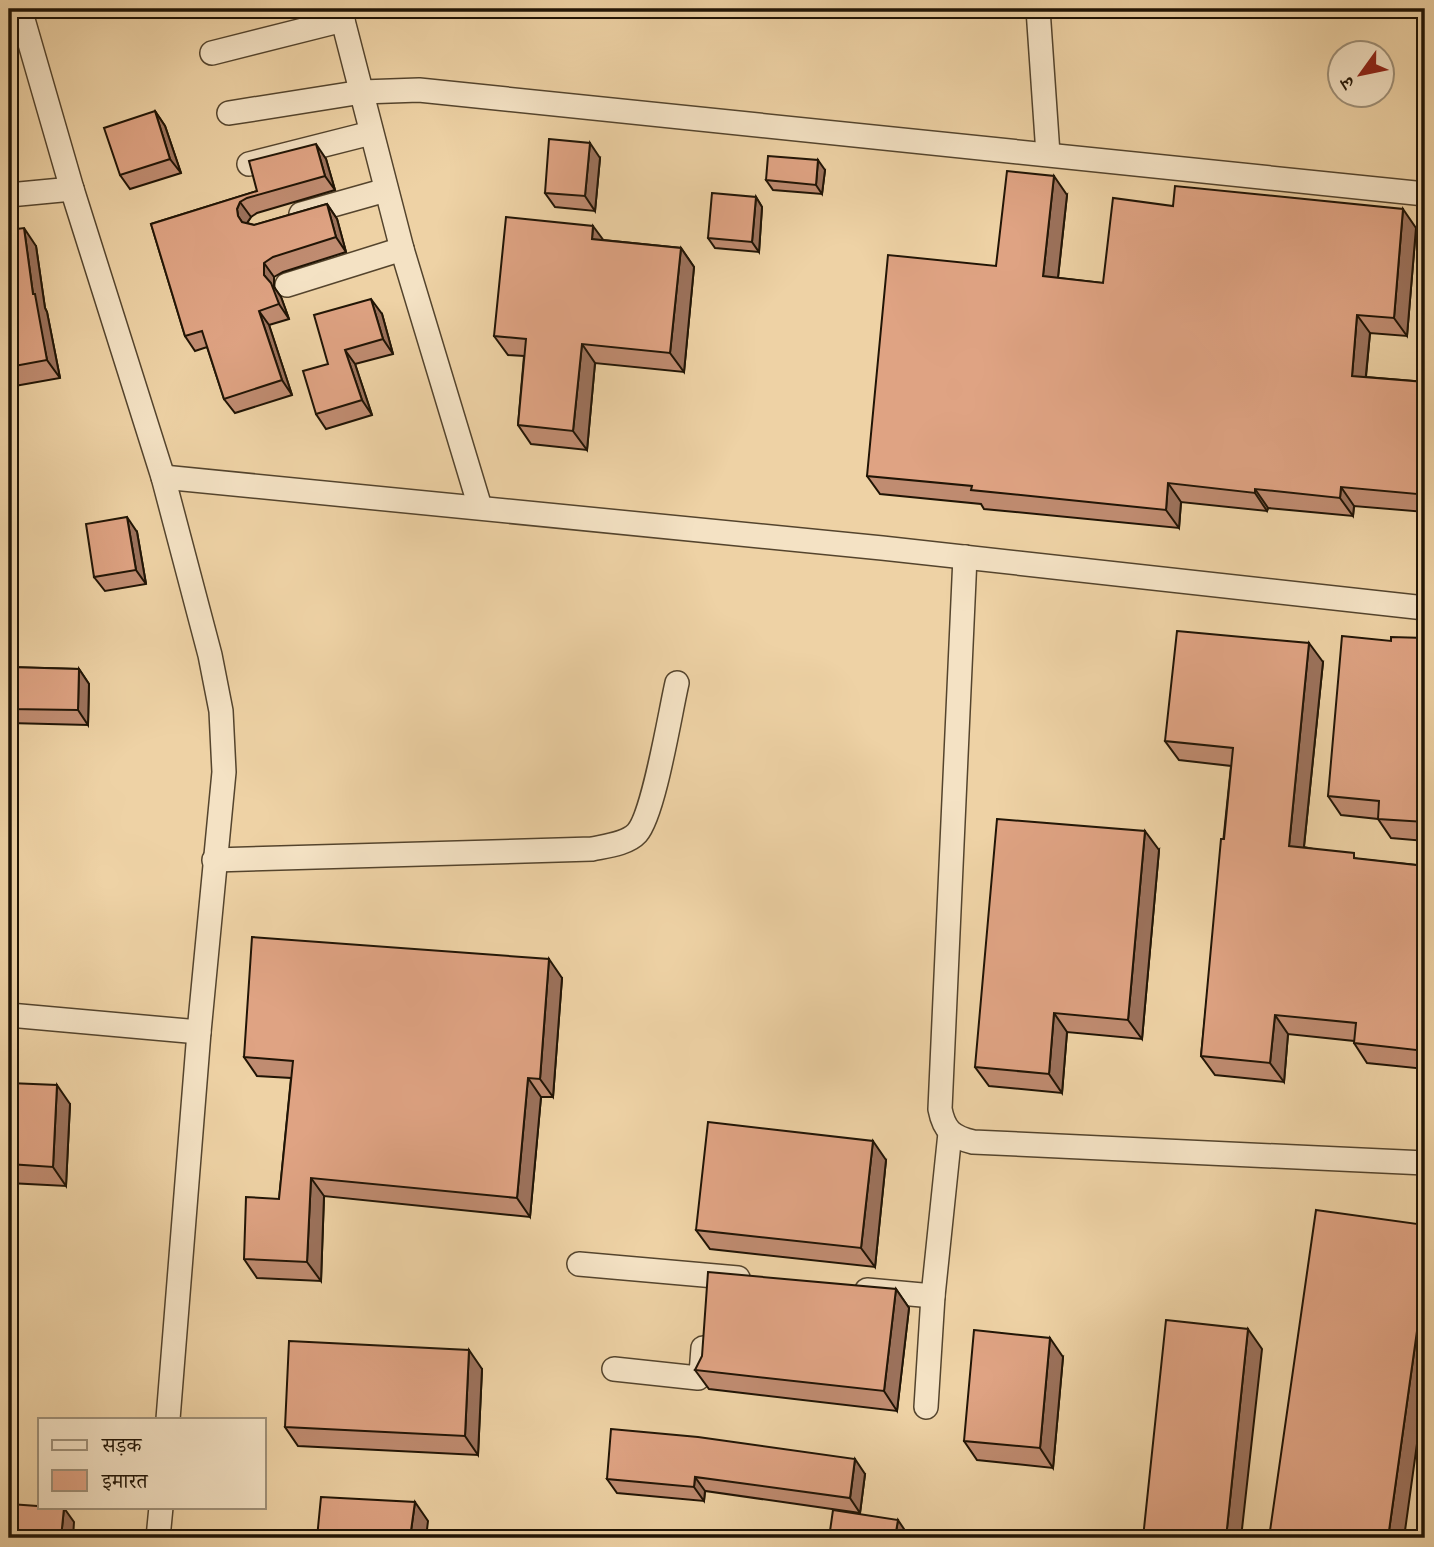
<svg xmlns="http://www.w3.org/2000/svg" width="1434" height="1547" viewBox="0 0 1434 1547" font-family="'EB Garamond','Noto Serif Devanagari',serif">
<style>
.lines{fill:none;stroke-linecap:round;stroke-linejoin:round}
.minor-casing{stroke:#54442d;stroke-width:26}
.minor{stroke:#f4e2c4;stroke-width:23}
.wall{fill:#c08c71;stroke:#201405;stroke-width:2}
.shaded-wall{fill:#9c725c;stroke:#201405;stroke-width:2}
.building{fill:#dfa383;stroke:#201405;stroke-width:2}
</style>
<rect width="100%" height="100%" fill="#eed2a5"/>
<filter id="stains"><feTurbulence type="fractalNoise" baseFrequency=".00286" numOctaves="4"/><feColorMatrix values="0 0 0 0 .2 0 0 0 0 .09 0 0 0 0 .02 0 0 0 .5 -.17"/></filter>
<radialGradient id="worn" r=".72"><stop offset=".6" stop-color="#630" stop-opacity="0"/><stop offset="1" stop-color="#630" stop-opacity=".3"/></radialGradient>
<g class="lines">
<g class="minor-casing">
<g id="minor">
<path d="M 20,9 L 72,189 L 163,477 L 210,655 L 221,711 L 224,772 L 199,1032 L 168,1419"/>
<path d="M 340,9 L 402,249 L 480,507"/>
<path d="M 1038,9 L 1048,154"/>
<path d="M 212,53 L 343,20"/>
<path d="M 229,113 L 362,92 L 419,90 L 1425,194"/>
<path d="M 249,164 L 371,133"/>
<path d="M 9,195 L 72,189"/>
<path d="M 301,214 L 386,190"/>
<path d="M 287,285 L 402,249"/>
<path d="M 163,477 L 882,548 L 1425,608"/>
<path d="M 965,557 L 940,1109 C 944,1130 952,1137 973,1142 L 1425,1163"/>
<path d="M 214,860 L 592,849 C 606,846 627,844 637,833 C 654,814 670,713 677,683"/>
<path d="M 9,1015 L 199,1032"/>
<path d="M 579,1264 L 738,1278"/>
<path d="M 867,1290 L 933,1296"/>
<path d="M 614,1369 L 698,1378 L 701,1374 L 703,1348"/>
<path d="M 926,1407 L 933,1296 L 950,1133"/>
<path d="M 158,1538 L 161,1507"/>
</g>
</g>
<use href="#minor" class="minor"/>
</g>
<g class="wall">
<path d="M 99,9 L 112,9 L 100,11 Z"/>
<path d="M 155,111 L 165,126 L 181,173 L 130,189 L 120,175 Z"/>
<path d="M 600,158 L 595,211 L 555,207 L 545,193 Z"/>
<path d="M 326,159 L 335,190 L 257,213 L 251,217 L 247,223 L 254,225 L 327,204 L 337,219 L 346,252 L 283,272 L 274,277 L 274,287 L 281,297 L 289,319 L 269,325 L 292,395 L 235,413 L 224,399 L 207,347 L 195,351 L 185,336 L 151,224 L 257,191 Z"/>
<path d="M 825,170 L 822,194 L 773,190 L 766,180 Z"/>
<path d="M 1067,195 L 1058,278 L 1103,283 L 1173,206 L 1416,228 L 1407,336 L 1370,333 L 1366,377 L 1425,382 L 1425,512 L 1354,506 L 1353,516 L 1268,508 L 1267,511 L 1181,502 L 1179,528 L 984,509 L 981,504 L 880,494 L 867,476 L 996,266 Z"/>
<path d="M 756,197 L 762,207 L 759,252 L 715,248 L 708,238 Z"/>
<path d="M 9,230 L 36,246 L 45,308 L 47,312 L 60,378 L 9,387 Z"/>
<path d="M 603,240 L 681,248 L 694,267 L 684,372 L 595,363 L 587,450 L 531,444 L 518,425 L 524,356 L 508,355 L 494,336 Z"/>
<path d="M 382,314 L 393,354 L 355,364 L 372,415 L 326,429 L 316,414 L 328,364 Z"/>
<path d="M 137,532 L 146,584 L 105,591 L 94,577 Z"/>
<path d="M 1425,638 L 1425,841 L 1391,838 L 1378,819 L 1341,815 L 1328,796 L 1391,641 Z"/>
<path d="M 1323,662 L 1304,847 L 1358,859 L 1425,866 L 1425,1069 L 1367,1063 L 1354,1043 L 1354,1041 L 1288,1034 L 1284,1082 L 1215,1075 L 1201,1056 L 1231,766 L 1179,760 L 1165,741 Z"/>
<path d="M 9,667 L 79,669 L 89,684 L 88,725 L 9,723 Z"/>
<path d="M 1159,850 L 1142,1039 L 1067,1032 L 1062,1093 L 989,1086 L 975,1067 Z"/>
<path d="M 562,978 L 553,1097 L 541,1097 L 530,1217 L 324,1196 L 321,1281 L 257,1278 L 244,1259 L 279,1199 L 291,1078 L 257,1076 L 244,1057 Z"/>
<path d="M 9,1083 L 70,1104 L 66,1186 L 9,1183 Z"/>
<path d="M 886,1160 L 875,1267 L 710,1249 L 696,1230 Z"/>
<path d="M 896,1289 L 909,1308 L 897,1411 L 709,1389 L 695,1370 Z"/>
<path d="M 1063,1357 L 1053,1468 L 977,1460 L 964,1441 Z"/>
<path d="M 482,1369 L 478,1455 L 298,1446 L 285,1427 Z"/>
<path d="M 865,1474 L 860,1513 L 705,1491 L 704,1501 L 617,1493 L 607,1479 Z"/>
</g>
<g class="shaded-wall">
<path d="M 155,111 L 165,126 L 181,173 L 170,159 Z"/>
<path d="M 590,143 L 600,158 L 595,211 L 585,196 Z"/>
<path d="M 316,144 L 326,159 L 335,190 L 325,176 Z"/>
<path d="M 818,160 L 825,170 L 822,194 L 816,185 Z"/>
<path d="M 1054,176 L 1067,195 L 1056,295 L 1043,276 Z"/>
<path d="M 756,197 L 762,207 L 759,252 L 752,242 Z"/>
<path d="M 240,202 L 251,217 L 247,223 L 248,231 L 238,216 L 237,209 Z"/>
<path d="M 327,204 L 337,219 L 346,252 L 336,237 Z"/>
<path d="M 1403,209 L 1416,228 L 1407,336 L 1394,318 Z"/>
<path d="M 593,226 L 607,245 L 592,239 Z"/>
<path d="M 24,228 L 36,246 L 45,308 L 47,312 L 60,378 L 47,360 L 33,294 Z"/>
<path d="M 681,248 L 694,267 L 684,372 L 670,353 Z"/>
<path d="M 264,263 L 274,277 L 274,287 L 281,297 L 289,319 L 279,304 L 264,275 Z"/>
<path d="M 371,299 L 382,314 L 393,354 L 383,339 Z"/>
<path d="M 259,311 L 269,325 L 292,395 L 282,380 Z"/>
<path d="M 1357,315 L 1370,333 L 1364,394 L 1352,376 Z"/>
<path d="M 582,344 L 595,363 L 587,450 L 573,431 Z"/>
<path d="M 345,350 L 355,364 L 372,415 L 362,400 Z"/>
<path d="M 1425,385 L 1425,506 L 1417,494 Z"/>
<path d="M 1168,483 L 1181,502 L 1179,528 L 1166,510 Z"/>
<path d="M 1341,487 L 1354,506 L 1353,516 L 1340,498 Z"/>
<path d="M 1255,489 L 1268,508 L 1267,511 L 1255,493 Z"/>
<path d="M 127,517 L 137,532 L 146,584 L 136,570 Z"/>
<path d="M 1309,643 L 1323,662 L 1302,865 L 1289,846 Z"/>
<path d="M 79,669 L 89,684 L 88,725 L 78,710 Z"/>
<path d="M 1145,831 L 1159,850 L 1142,1039 L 1128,1020 Z"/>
<path d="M 1425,908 L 1425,936 L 1423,932 Z"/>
<path d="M 549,959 L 562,978 L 553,1097 L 540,1079 Z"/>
<path d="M 1054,1013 L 1067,1032 L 1062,1093 L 1049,1074 Z"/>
<path d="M 1275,1015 L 1288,1034 L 1284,1082 L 1270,1063 Z"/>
<path d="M 528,1078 L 541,1097 L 530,1217 L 517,1198 Z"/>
<path d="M 57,1085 L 70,1104 L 66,1186 L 53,1167 Z"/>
<path d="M 873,1141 L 886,1160 L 875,1267 L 861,1248 Z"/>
<path d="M 311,1178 L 324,1196 L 321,1281 L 307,1262 Z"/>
<path d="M 1425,1274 L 1425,1386 L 1404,1538 L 1388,1538 Z"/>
<path d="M 896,1289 L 909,1308 L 897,1411 L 884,1391 Z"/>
<path d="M 1248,1329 L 1262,1349 L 1241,1538 L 1226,1538 Z"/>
<path d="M 1050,1338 L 1063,1357 L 1053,1468 L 1040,1448 Z"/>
<path d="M 469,1350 L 482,1369 L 478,1455 L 465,1436 Z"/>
<path d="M 855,1459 L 865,1474 L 860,1513 L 850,1498 Z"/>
<path d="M 695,1477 L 705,1491 L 704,1501 L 694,1487 Z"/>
<path d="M 415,1502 L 428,1521 L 426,1538 L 410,1538 Z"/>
<path d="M 64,1508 L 74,1522 L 73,1538 L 61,1538 Z"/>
<path d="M 898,1520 L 908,1535 L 908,1538 L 895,1538 Z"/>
</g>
<g class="building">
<path d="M 155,111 L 170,159 L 120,175 L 104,128 Z"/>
<path d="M 549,139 L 590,143 L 585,196 L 545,193 Z"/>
<path d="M 316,144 L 325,176 L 247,198 L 240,202 L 237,209 L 238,216 L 242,222 L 254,225 L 327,204 L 336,237 L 273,257 L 264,263 L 264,275 L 271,283 L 279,304 L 259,311 L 282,380 L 224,399 L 202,331 L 185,336 L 151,224 L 257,191 L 249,161 Z"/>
<path d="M 768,156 L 818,160 L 816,185 L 766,180 Z"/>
<path d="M 1007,171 L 1054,176 L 1043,276 L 1103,283 L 1113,198 L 1173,206 L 1175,186 L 1403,209 L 1394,318 L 1357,315 L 1352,376 L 1425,382 L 1417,494 L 1341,487 L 1340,498 L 1255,489 L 1255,493 L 1168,483 L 1166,510 L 971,490 L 972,486 L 867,476 L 888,255 L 996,266 Z"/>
<path d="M 712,193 L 756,197 L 752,242 L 708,238 Z"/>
<path d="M 506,217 L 593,226 L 592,239 L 681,248 L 670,353 L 582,344 L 573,431 L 518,425 L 526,339 L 494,336 Z"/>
<path d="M 24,228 L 33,294 L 35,294 L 47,360 L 9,367 L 9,230 Z"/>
<path d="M 371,299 L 383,339 L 345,350 L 362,400 L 316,414 L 303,371 L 328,364 L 314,315 Z"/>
<path d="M 127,517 L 136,570 L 94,577 L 86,524 Z"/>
<path d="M 1177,631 L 1309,643 L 1289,846 L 1354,853 L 1354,858 L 1425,866 L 1425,908 L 1423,932 L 1425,932 L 1425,1051 L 1354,1043 L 1356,1023 L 1275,1015 L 1270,1063 L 1201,1056 L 1221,839 L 1224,839 L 1233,748 L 1165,741 Z"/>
<path d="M 1342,636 L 1391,641 L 1391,637 L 1425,638 L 1425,822 L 1378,819 L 1379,801 L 1328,796 Z"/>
<path d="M 9,667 L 79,669 L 78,710 L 9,709 Z"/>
<path d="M 997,819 L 1145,831 L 1128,1020 L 1054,1013 L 1049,1074 L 975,1067 Z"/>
<path d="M 252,937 L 549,959 L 540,1079 L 528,1078 L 517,1198 L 311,1178 L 307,1262 L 244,1259 L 246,1197 L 279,1199 L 293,1061 L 244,1057 Z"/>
<path d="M 9,1083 L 57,1085 L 53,1167 L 9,1164 Z"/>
<path d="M 708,1122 L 873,1141 L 861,1248 L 696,1230 Z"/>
<path d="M 1316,1210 L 1425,1225 L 1425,1274 L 1388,1538 L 1269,1538 Z"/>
<path d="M 708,1272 L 896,1289 L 884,1391 L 695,1370 L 702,1356 Z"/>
<path d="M 1166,1320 L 1248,1329 L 1226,1538 L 1143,1538 Z"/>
<path d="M 974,1330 L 1050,1338 L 1040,1448 L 964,1441 Z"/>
<path d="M 289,1341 L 469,1350 L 465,1436 L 285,1427 Z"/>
<path d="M 611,1429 L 698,1437 L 855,1459 L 850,1498 L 695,1477 L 694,1487 L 607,1479 Z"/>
<path d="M 321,1497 L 415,1502 L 410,1538 L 317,1538 Z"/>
<path d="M 10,1504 L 64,1508 L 61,1538 L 9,1538 Z"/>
<path d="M 833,1510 L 898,1520 L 895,1538 L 829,1538 Z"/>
</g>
<rect width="1434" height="1547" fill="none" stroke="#eed2a5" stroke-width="35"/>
<rect x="10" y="10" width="1413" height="1526" fill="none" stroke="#201405" stroke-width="3.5"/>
<rect x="18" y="18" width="1399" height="1512" fill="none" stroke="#201405" stroke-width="2"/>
<rect x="38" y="1418" width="228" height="91" fill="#f4e2c4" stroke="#9f9078" stroke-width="2"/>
<rect x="52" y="1440" width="35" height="10" fill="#f4e2c4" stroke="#9f9078" stroke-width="2"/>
<text x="102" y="1452" font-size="21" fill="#201405">सड़क</text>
<rect x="52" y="1470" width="35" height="21" fill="#dfa383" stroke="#9f9078" stroke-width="2"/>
<text x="102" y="1488" font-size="21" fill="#201405">इमारत</text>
<g transform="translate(1361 74) rotate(237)"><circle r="33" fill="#f4e2c4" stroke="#9f9078" stroke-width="2"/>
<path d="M0-5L12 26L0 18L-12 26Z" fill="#8f2418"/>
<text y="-10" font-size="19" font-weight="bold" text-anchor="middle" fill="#201405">उ</text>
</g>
<rect width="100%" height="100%" filter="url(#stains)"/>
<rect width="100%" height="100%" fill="url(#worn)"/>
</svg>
